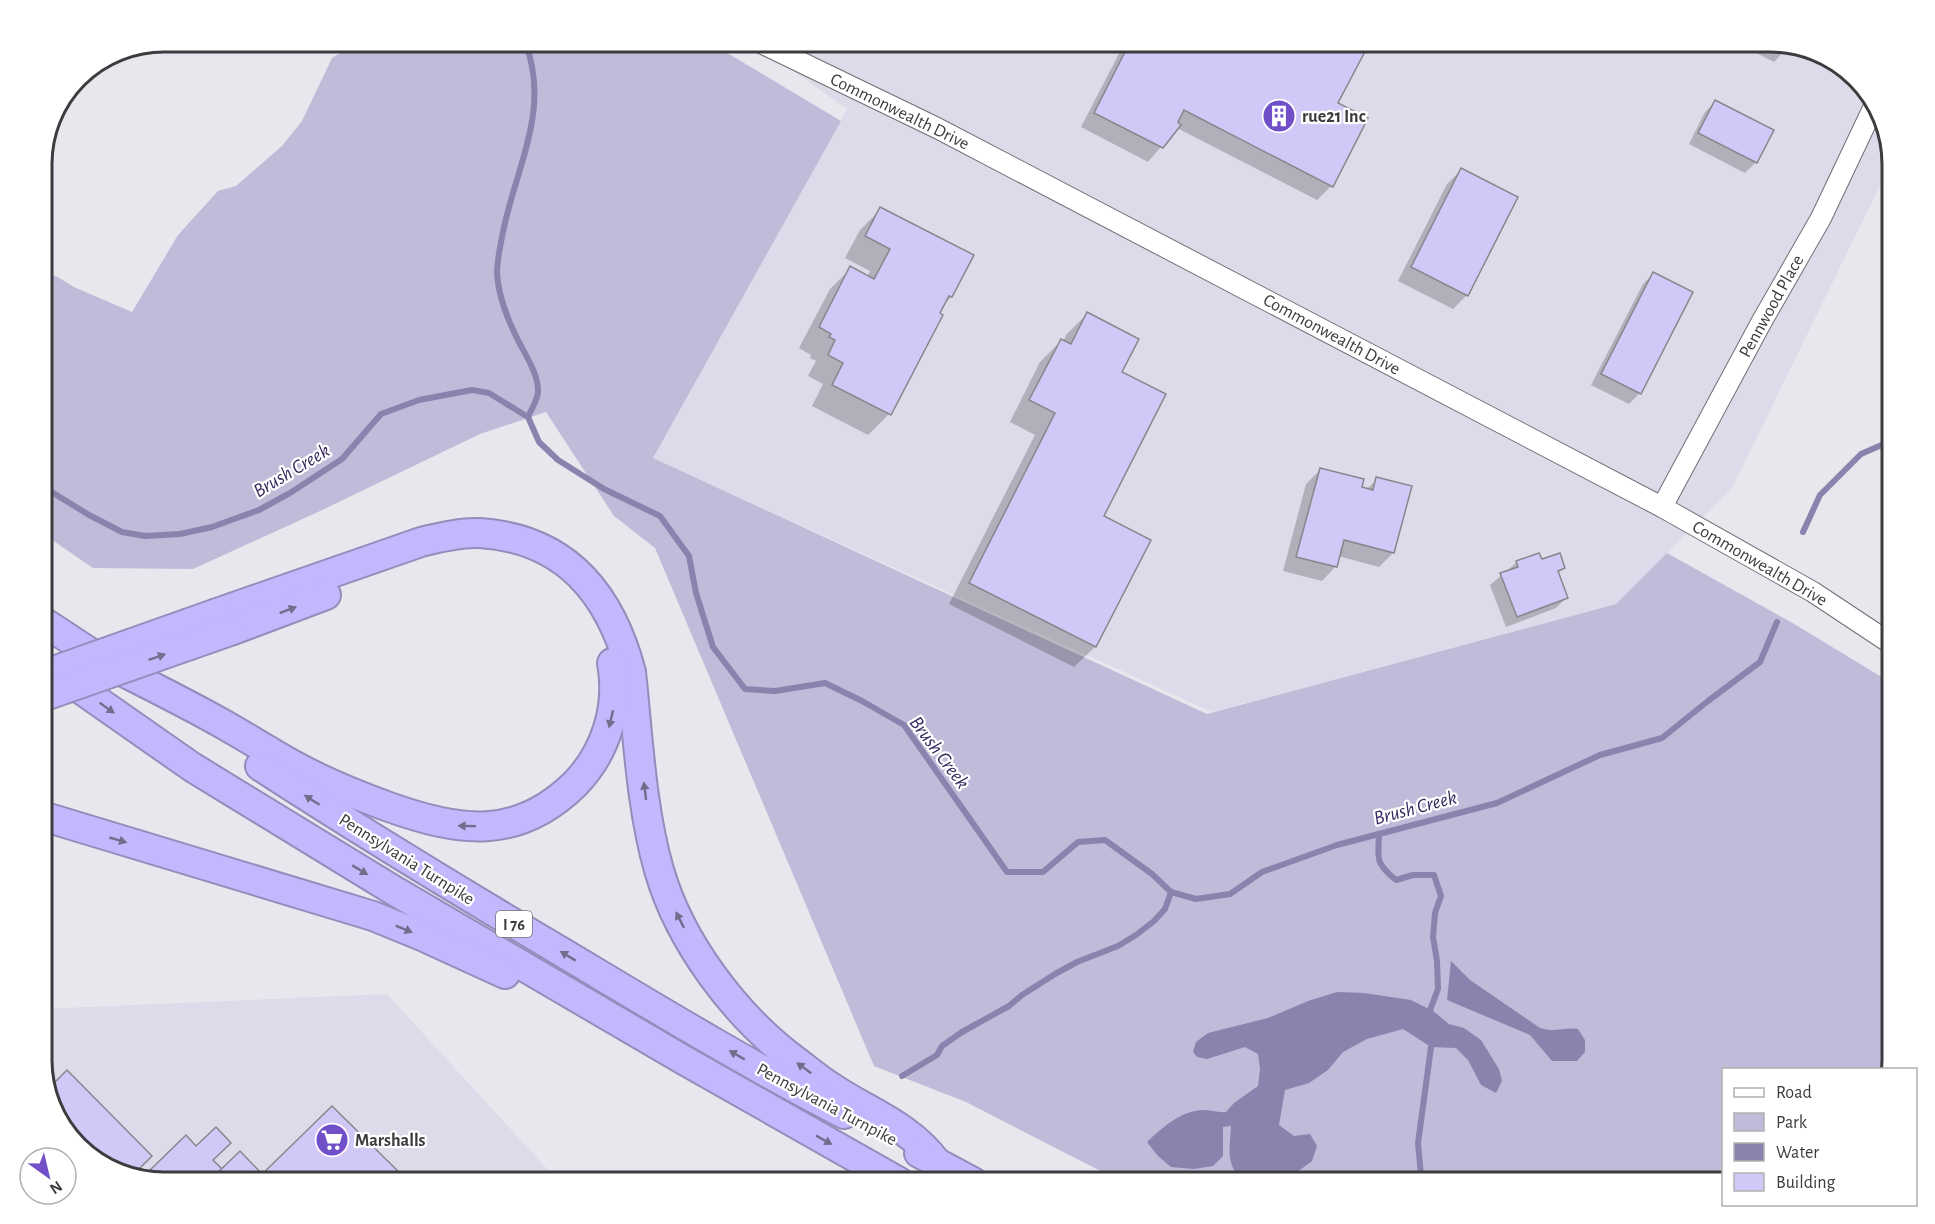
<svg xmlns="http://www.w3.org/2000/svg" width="1935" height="1224" viewBox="0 0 1935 1224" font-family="'Alegreya Sans',sans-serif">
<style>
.built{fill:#dddbe9}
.green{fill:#bfbbd8}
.water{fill:#8a83ae}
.shadow{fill:#0003}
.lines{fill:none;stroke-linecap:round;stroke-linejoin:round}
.stream{stroke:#8a83ae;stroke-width:6}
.building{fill:#d0c9f7;stroke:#87868c;stroke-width:1.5}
.minor-casing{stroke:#706f75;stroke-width:22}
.highway-casing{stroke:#948cbb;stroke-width:32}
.minor{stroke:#fff;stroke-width:20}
.highway{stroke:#c4b7fe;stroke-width:28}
.highway-bridge-casing{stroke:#948cbb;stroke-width:32;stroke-linecap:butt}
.highway-bridge{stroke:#c4b7fe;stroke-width:28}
.oneway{fill:#726d8b}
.labels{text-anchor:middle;stroke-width:4.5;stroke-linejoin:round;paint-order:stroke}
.shield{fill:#fff;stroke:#767678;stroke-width:1.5}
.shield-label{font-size:16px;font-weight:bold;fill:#3c3b3e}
.street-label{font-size:18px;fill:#3c3b3e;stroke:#fff}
.poi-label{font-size:18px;font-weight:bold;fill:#3c3b3e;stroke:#fff;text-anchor:start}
.water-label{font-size:20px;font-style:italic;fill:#36285f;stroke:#fff}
.rim{fill:none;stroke:#3c3b3e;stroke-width:3}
</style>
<rect width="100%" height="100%" fill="#e8e7ee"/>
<g class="built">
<path d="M 752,42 L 1771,42 L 1838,62 L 1877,104 L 1892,161 L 1732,488 L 1616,604 L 1212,712 L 652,458 L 847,109 Z"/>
<path d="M 387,994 L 559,1182 L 164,1182 L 97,1162 L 58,1120 L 42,1067 L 42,1009 Z"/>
</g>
<path class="green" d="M 359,42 L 709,42 L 841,121 L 653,458 L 1207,714 L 1616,604 L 1667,553 L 1796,625 L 1893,684 L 1893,1060 L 1890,1069 L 1724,1070 L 1723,1182 L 1122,1182 L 966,1102 L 874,1066 L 655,548 L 614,516 L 546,412 L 480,434 L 318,512 L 193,569 L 93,568 L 42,533 L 42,274 L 56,276 L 74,287 L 132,312 L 178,235 L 218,191 L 236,186 L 282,146 L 302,121 L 332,58 Z"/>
<g class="water">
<path d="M 1451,961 L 1470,980 L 1540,1028 C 1556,1033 1562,1027 1578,1029 L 1585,1040 L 1585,1052 L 1577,1061 L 1552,1061 L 1530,1035 L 1447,1000 Z"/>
<path d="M 1337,992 L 1364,993 L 1411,1000 L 1433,1011 L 1449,1024 L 1464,1028 L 1481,1040 L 1499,1069 L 1502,1081 L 1496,1093 L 1481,1085 L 1468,1060 L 1456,1048 L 1431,1047 L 1403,1029 L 1367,1039 L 1343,1052 L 1328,1070 L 1309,1083 L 1285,1090 L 1279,1125 L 1294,1136 L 1310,1134 L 1317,1146 L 1312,1161 L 1284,1182 L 1241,1182 C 1225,1158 1230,1152 1231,1126 L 1223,1127 L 1223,1156 L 1213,1166 L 1194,1169 L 1171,1167 L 1158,1156 L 1147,1142 C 1163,1127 1181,1111 1203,1110 C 1211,1110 1218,1113 1226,1112 L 1234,1103 L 1258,1086 L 1260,1069 L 1258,1054 L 1245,1047 L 1207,1059 L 1197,1057 L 1193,1052 L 1196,1042 L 1208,1033 L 1268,1018 L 1308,1001 Z"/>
</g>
<g class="shadow">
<path d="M 1125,42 L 1368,42 L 1336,104 L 1331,186 L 1317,200 L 1177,128 L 1148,162 L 1081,127 Z"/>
<path d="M 1735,42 L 1771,42 L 1788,47 L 1774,62 Z"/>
<path d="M 1716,101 L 1756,162 L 1745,173 L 1689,144 L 1705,112 Z"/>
<path d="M 1461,170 L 1467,295 L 1453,309 L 1398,281 L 1447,184 Z"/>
<path d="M 881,209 L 951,297 L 943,305 L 938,314 L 941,315 L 889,414 L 868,435 L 812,406 L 823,384 L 808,376 L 816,361 L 810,358 L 811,355 L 799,348 L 830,289 L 851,268 L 867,277 L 870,271 L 845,258 L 860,230 Z"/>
<path d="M 1653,274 L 1691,293 L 1640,393 L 1629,404 L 1591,385 L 1643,284 Z"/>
<path d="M 1087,314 L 1120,372 L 1102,517 L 1095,647 L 1074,667 L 949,604 L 1035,435 L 1010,422 L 1040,362 L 1061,341 L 1063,342 L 1066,335 Z"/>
<path d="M 1320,470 L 1366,490 L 1377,479 L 1393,553 L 1379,567 L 1338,556 L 1336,566 L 1322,581 L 1283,571 L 1306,484 Z"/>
<path d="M 1541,561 L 1564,568 L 1557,574 L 1566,598 L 1556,608 L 1506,627 L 1490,585 L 1517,562 Z"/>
</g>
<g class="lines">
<g class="stream">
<path d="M 525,42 C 552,111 514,170 502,237 C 500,248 497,261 497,273 C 498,293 506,315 515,334 C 522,350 539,373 538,392 C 538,399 531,410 528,417"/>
<path d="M 42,486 L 89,515 L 122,532 L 145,536 L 180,534 L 212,527 L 259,510 L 290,493 L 342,459 L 381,414 L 419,400 L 472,390 L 489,393 L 528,417 L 539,442 L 558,460 L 604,489 L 660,516 L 689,556 L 696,593 L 713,647 L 745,689 L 775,691 L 825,683 L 862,701 L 904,725 L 1007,872 L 1043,872 L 1078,842 L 1105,840 L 1152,874 L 1171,892 L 1196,899 L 1230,894 L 1262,872 L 1337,845 L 1497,803 L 1600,755 L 1662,738 L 1708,701 L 1760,662 L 1777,622"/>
<path d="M 1803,532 L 1820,495 L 1861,454 L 1893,440"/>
<path d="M 1379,834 C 1378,859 1375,863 1396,880 L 1413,875 L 1434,875 L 1441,896 L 1435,913 L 1433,937 L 1437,961 L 1438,989 L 1430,1010 L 1433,1018"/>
<path d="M 902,1076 L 937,1055 L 942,1046 L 962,1032 L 1009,1006 L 1022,995 L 1055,974 L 1077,962 L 1118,946 L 1136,935 L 1154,921 L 1165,909 L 1171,892"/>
<path d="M 1419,1182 L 1421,1176 L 1418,1143 L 1432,1040"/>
</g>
</g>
<g class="building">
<path d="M 1130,42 L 1370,42 L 1338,103 L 1368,118 L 1333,187 L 1184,110 L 1178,122 L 1181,125 L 1163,148 L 1094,113 Z"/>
<path d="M 1715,100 L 1774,130 L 1757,163 L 1698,133 Z"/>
<path d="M 1461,168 L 1518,197 L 1468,296 L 1411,267 Z"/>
<path d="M 880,207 L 974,255 L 952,297 L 949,296 L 940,313 L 943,315 L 891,415 L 832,385 L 843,363 L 828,355 L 835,340 L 829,337 L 831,334 L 819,327 L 850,266 L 874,279 L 890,249 L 865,236 Z"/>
<path d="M 1653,272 L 1693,292 L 1641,394 L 1601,374 Z"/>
<path d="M 1087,312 L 1139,339 L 1122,372 L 1166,394 L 1104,516 L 1151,540 L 1096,647 L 969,583 L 1055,413 L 1029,400 L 1061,339 L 1071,344 Z"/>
<path d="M 1320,468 L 1364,479 L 1362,487 L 1373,490 L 1376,477 L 1412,486 L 1394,553 L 1344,540 L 1337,567 L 1296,557 Z"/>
<path d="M 1539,553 L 1542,559 L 1560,553 L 1565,568 L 1558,571 L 1568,598 L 1517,617 L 1500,573 L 1518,567 L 1516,561 Z"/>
<path d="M 67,1070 L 152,1156 L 135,1173 L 97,1162 L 58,1120 L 49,1088 Z"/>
<path d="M 332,1106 L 409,1182 L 254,1182 Z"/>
<path d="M 216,1127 L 231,1143 L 213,1160 L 222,1169 L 208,1182 L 164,1182 L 144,1176 L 186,1135 L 196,1146 Z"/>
<path d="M 240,1151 L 262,1174 L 254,1182 L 208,1182 Z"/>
</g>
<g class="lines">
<g class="minor-casing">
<g id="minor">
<path d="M 759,42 L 937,128 L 1662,507 L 1813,592 L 1893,645"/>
<path d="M 1662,507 L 1762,321 L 1821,218 L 1876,102"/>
</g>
</g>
<g class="highway-casing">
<g id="highway">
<path d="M 217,613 L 421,542 C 440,537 461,532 480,533 C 566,539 610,593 631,672 C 638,736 641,807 659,870 C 680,943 736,1017 797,1062 C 809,1071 821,1081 834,1089 C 869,1112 911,1127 936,1162"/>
<path d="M 42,621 L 112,667"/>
<path d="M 233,630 L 326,595"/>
<path d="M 106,663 C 145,683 184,702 223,724 C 246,737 270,752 293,765 C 324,782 356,795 389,807 C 459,832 517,841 575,784 C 606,752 620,707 612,663"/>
<path d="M 59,674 L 192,767 L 393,890 L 682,1059 L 899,1182"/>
<path d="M 260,766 C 360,831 462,893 565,954 C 657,1009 749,1065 844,1114"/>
<path d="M 42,816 L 373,916 L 422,936 L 505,974"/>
<path d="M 919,1153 L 973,1182"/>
</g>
</g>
<use href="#minor" class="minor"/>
<use href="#highway" class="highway"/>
<g class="highway-bridge-casing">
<g id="highway-bridge">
<path d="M 42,675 L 217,613"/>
<path d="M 42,697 L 233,630"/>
</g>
</g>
<use href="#highway-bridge" class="highway-bridge"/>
</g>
<defs><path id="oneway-solid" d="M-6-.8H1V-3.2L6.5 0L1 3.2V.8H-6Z" transform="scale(1.5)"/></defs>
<g class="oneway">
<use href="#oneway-solid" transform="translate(288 610) rotate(-21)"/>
<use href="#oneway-solid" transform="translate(157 657) rotate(-19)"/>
<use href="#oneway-solid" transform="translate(107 708) rotate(35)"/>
<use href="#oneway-solid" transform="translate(611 719) rotate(103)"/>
<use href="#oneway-solid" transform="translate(645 791) rotate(-97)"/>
<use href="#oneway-solid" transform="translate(312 800) rotate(-148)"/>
<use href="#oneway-solid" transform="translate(467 826) rotate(-179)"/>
<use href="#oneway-solid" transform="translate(118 840) rotate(16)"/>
<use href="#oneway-solid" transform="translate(360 870) rotate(31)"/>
<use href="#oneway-solid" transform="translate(680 920) rotate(-117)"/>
<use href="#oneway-solid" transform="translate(404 929) rotate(22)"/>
<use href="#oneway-solid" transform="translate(568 956) rotate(-149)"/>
<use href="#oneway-solid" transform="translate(737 1055) rotate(-150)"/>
<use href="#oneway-solid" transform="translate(804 1068) rotate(-144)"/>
<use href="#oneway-solid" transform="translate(824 1140) rotate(29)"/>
</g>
<defs>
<g id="building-disc" transform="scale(1.725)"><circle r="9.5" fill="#714fc8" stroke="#fff"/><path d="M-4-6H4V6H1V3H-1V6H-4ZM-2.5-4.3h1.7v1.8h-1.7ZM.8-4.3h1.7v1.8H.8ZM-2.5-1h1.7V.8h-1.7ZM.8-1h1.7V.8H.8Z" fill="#fff"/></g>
<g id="supermarket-disc" transform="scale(1.725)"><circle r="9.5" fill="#714fc8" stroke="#fff"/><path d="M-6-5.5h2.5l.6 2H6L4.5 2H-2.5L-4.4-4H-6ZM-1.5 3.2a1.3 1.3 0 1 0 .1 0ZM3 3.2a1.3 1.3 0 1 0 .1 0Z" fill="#fff"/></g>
</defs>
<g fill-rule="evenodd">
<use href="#building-disc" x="1279" y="116"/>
<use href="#supermarket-disc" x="332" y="1140"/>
</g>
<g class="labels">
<rect class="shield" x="496" y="911" width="36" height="26" rx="4.5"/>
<g class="shield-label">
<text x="514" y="930">I 76</text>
</g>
<g class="street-label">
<text transform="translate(900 111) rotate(26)" y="6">Commonwealth Drive</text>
<text transform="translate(1771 306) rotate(-61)" y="6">Pennwood Place</text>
<text transform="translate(1332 334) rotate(28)" y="6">Commonwealth Drive</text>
<text transform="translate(1760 563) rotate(30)" y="6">Commonwealth Drive</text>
<text transform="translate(407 859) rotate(32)" y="6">Pennsylvania Turnpike</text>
<text transform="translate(827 1104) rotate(28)" y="6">Pennsylvania Turnpike</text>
</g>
<g class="poi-label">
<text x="1302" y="122">rue21 Inc</text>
<text x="355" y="1146">Marshalls</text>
</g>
<g class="water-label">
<text transform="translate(291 470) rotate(-31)" y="7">Brush Creek</text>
<text transform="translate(940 752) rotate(53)" y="7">Brush Creek</text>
<text transform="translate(1415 807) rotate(-15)" y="7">Brush Creek</text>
</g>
</g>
<path d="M0 0H1935V1224H0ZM164 52H1770A112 112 0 0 1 1882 164V1060A112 112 0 0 1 1770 1172H164A112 112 0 0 1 52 1060V164A112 112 0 0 1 164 52Z" fill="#fff" fill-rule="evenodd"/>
<path class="rim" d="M164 52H1770A112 112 0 0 1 1882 164V1060A112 112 0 0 1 1770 1172H164A112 112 0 0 1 52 1060V164A112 112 0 0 1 164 52Z"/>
<rect x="1722" y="1068" width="195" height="138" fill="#ffffff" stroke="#b1b1b2" stroke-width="1.5"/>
<rect x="1734" y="1088" width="30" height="9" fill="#ffffff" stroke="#b1b1b2" stroke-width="1.5"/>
<text x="1776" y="1098" font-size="18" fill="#3c3b3e">Road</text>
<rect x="1734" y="1113" width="30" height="18" fill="#bfbbd8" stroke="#b1b1b2" stroke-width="1.5"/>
<text x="1776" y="1128" font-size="18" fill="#3c3b3e">Park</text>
<rect x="1734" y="1143" width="30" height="18" fill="#8a83ae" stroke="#b1b1b2" stroke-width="1.5"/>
<text x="1776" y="1158" font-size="18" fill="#3c3b3e">Water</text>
<rect x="1734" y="1173" width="30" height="18" fill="#d0c9f7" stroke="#b1b1b2" stroke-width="1.5"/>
<text x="1776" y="1188" font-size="18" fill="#3c3b3e">Building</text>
<g transform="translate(48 1176) rotate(146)"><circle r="28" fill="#ffffff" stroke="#b1b1b2" stroke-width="1.5"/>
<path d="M0-4.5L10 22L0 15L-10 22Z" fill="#714fc8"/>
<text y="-9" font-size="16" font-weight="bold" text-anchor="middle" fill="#3c3b3e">N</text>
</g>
</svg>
